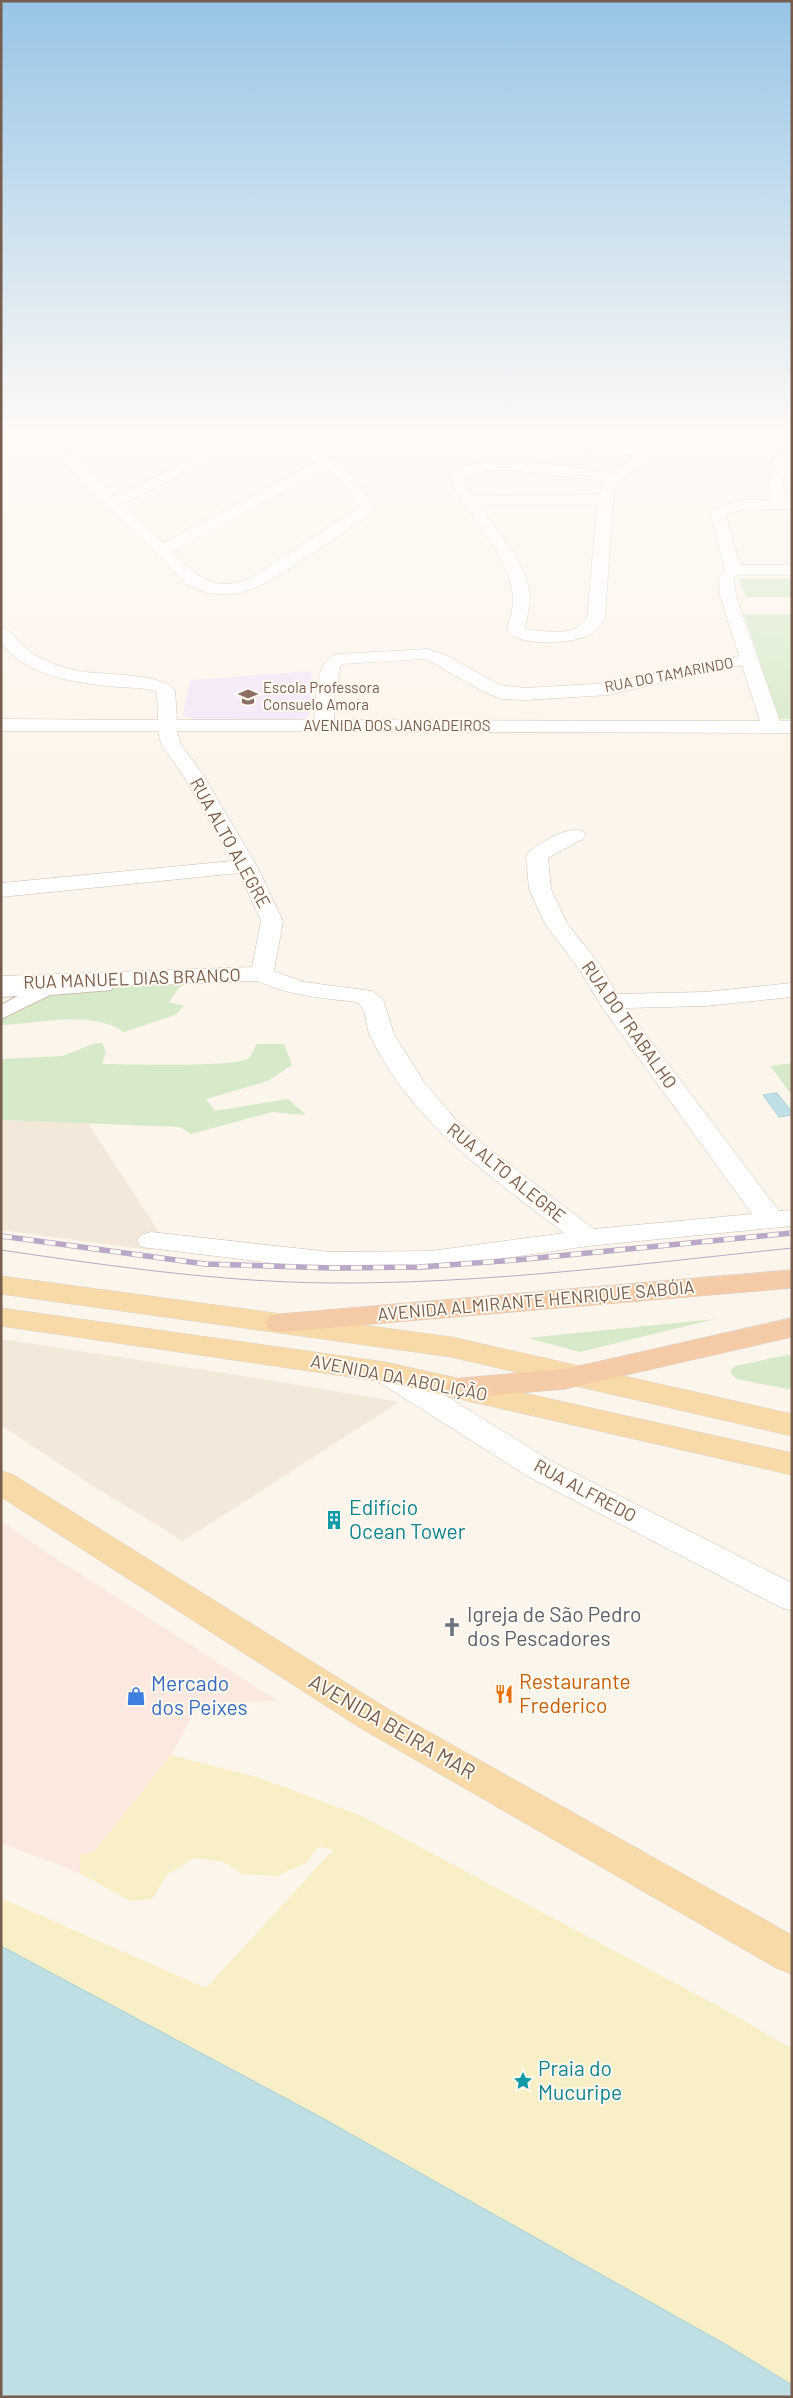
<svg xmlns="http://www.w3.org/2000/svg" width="793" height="2398" viewBox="0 0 793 2398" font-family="Barlow,sans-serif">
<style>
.residential{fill:#f3e8d9}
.commercial{fill:#fbe8df}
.education{fill:#f2e7f9}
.green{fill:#d6eac9}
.sand{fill:#f9efc7}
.water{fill:#bfdfe5;stroke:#a6cfd7}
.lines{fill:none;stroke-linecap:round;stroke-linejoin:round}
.pedestrian-casing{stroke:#cebeb0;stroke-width:2}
.minor-casing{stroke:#cebeb0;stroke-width:1}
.primary-casing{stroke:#d9d2cd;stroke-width:1}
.trunk-casing{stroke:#d9d2cd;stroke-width:1}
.pedestrian{fill:#fff;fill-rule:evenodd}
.minor{fill:#fff;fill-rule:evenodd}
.primary{fill:#f7daa7;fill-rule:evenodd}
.trunk{fill:#f5caa6;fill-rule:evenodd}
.tram{stroke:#b9a8c7;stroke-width:1}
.rail-casing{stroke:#b9a8c7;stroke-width:5.5}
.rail{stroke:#fef9f1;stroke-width:4;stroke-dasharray:11;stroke-linecap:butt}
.labels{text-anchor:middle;stroke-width:4;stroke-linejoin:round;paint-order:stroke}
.far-street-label{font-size:15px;fill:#775d4e;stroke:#fef9f1}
.far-education-label{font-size:15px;fill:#785e54;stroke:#fef9f1;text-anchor:start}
.street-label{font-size:18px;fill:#775d4e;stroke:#fef9f1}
.near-culture-label{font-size:21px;fill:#0d838f;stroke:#fef9f1;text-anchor:start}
.near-worship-label{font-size:21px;fill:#5b616d;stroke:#fef9f1;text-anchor:start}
.near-food-label{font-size:21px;fill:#c56008;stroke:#fef9f1;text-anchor:start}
.near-shop-label{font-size:21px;fill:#366cbe;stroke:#fef9f1;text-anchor:start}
.near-street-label{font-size:21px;fill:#775d4e;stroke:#fef9f1}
</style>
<rect width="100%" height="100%" fill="#fcf5eb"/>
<g class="residential">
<path d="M 1,1120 L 87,1122 L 161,1235 L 152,1235 L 150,1250 L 1,1230 Z"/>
<path d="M 1,1339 L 262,1379 L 399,1402 L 183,1541 L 93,1486 L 1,1425 Z"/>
</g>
<path class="commercial" d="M 1,1521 L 52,1556 L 278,1701 L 199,1703 L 171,1755 L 94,1852 L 80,1855 L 80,1873 L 1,1843 Z"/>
<path class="education" d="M 312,671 L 309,716 L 303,719 L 194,720 L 183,715 L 190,680 Z"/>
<g class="green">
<path d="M 739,579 L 792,579 L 792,597 L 746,597 Z"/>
<path d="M 744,614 L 792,614 L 792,719 L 779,719 Z"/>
<path d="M 185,984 L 179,988 L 169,1002 L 184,1006 L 175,1015 L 124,1032 C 88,1009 41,1024 1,1025 L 1,1016 L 53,991 Z"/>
<path d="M 96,1043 L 102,1043 L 106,1052 L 102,1064 C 123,1064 237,1068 249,1058 C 252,1055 254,1048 257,1044 L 284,1044 L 292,1065 L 268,1081 L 206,1099 L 215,1111 L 288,1099 L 306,1115 L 272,1112 L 191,1134 L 180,1127 L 1,1120 L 1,1059 L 62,1056 Z"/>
<path d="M 792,1063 L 792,1095 L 770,1066 Z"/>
<path d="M 715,1319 L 580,1352 L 528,1338 Z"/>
<path d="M 792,1354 L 792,1390 L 737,1379 L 732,1375 L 731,1370 L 735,1366 Z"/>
</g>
<path class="sand" d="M 171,1755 L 257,1777 L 364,1817 L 731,2013 L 792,2049 L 792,2385 L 725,2344 L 315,2114 L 1,1946 L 1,1898 L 206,1988 L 333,1850 L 319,1846 L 306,1863 L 277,1876 L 242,1874 L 224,1862 L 194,1858 L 167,1875 L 152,1899 L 130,1901 L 80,1873 L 80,1855 L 94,1852 Z"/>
<g class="water">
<path d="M 777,1093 L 792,1112 L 792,1115 L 779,1117 L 763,1095 Z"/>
<path d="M 1,1946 L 315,2114 L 725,2344 L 792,2385 L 792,2397 L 1,2397 Z"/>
</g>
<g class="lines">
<g class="pedestrian-casing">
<path id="pedestrian" d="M 104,980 L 111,982 L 114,986 L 111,990 L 50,995 L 1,1019 L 1,1005 L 18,996 L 1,997 L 1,985 Z"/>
</g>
<g class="minor-casing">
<g id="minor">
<path d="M 113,434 L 132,434 L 130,437 L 77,460 L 114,496 L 244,434 L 262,434 L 122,504 L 163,543 L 316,462 L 274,434 L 442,434 L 435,438 L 377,443 L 298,438 C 330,458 358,472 374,509 L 362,520 C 342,534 322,547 302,560 C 264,585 231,609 186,584 L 60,459 L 62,456 ZM 326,468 C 340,476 352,494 358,508 L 249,579 C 212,593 197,575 172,552 Z"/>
<path d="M 510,434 L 545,434 L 645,449 L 666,434 L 682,434 L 620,481 L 616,485 L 613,500 L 605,618 C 600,625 597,631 589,635 C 573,644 518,647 507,631 C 509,620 514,608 513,596 C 508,552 467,516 449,477 C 470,447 579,468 612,473 L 635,456 L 517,438 ZM 507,470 L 604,481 L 599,495 L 473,496 L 464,478 C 477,470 492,471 507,470 ZM 479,505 L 597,505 L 587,618 C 574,638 545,631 525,629 C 526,619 530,608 530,598 C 528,564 498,532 479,505 Z"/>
<path d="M 779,455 L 786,459 L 783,484 L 786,500 L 792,499 L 792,509 L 741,510 L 726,515 L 740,565 L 792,565 L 792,575 L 738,575 L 734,579 L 736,596 L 780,721 L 792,721 L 792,733 L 177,731 L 181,744 L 205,778 L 257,866 L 283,921 L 274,971 L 304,982 L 372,991 L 383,999 L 394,1034 L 424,1082 L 455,1119 L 484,1145 L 594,1229 L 752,1214 L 601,1006 L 581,972 L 545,924 L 529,889 L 526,856 L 529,851 C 544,842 565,826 583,831 L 587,835 L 583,839 L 548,858 L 551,889 L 567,923 L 600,965 L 617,994 L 705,992 L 792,983 L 792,997 L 705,1006 L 626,1008 L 779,1211 L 792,1210 L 792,1226 L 588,1246 L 431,1269 L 331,1270 L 141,1247 L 137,1241 L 141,1235 L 151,1232 L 331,1252 L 431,1251 L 564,1233 C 507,1189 449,1149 405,1092 C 393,1077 376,1050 369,1033 C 365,1022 367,1010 357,1002 C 323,998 290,996 258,981 L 1,990 L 1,976 L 252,967 L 261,921 L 239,873 L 1,897 L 1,883 L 232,861 L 185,778 L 161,744 L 158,731 L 1,731 L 1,719 L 158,720 L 157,692 C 145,687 131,688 118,687 C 77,683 29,678 1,643 L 1,627 C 13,630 17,642 27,649 C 42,661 60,667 79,671 C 101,675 163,673 175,690 L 177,720 L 315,720 C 316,699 314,660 338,654 L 428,649 L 448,656 L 500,685 L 525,688 L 609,683 L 739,656 L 720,596 L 718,579 L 725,570 L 710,513 L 713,510 L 739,500 L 771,500 L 769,484 L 772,459 ZM 426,659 L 486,693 L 503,699 L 525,700 L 609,695 L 726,667 L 742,666 L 760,721 L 334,720 L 334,699 L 341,665 L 343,664 Z"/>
<path d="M 385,1362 L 396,1365 L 551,1461 L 792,1583 L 792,1611 L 780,1607 L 529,1477 L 374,1379 L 370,1372 L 374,1365 Z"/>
</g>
</g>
<g class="primary-casing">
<g id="primary">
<path d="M 1,1276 L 451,1337 L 792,1414 L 792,1436 L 451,1357 L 1,1294 Z"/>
<path d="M 1,1308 L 385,1362 L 792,1453 L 792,1475 L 385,1382 L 1,1326 Z"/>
<path d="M 1,1471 L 12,1474 L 388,1709 L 792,1935 L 792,1974 L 778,1969 L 362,1729 L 1,1497 Z"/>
</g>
</g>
<g class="trunk-casing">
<g id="trunk">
<path d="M 792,1270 L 792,1288 L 280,1332 L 270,1330 L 265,1323 L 270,1316 L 280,1314 Z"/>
<path d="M 792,1318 L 792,1337 L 565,1389 L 461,1398 L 450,1395 L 446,1388 L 450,1381 L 461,1378 L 565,1369 Z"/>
</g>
</g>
<use href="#pedestrian" class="pedestrian"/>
<use href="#minor" class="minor"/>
<use href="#primary" class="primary"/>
<use href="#trunk" class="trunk"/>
<path class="tram" d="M 1,1250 C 110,1266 220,1282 330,1283 C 485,1284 639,1264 792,1248"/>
<g class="rail-casing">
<path id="rail" d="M 1,1236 L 205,1264 L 333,1268 L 419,1267 L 516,1260 L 792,1233"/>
</g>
<use href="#rail" class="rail"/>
</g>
<linearGradient id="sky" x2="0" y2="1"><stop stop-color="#97c5e7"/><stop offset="0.56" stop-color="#fefaf6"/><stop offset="1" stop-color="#fefaf6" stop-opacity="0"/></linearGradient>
<rect width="793" height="770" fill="url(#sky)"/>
<defs>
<g id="school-bare" transform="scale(1.5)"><path d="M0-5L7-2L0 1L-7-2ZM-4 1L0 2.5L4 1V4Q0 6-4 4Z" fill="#8d6e63" stroke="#fef9f1" stroke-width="2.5" paint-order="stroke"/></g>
<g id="building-bare" transform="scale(1.5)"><path d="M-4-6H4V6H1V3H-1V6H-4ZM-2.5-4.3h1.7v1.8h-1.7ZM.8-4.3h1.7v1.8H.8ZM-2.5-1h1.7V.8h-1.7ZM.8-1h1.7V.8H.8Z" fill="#0f9aa8" stroke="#fef9f1" stroke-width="2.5" paint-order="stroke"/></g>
<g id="church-bare" transform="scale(1.5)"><path d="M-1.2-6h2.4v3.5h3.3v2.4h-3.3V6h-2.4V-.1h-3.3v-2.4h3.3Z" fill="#6b7280" stroke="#fef9f1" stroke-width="2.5" paint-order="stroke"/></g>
<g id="restaurant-bare" transform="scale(1.5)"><path d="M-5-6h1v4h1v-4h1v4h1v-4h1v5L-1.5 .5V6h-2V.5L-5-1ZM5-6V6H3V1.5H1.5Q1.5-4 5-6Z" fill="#e8710a" stroke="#fef9f1" stroke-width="2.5" paint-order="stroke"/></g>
<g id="shop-bare" transform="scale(1.5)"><path d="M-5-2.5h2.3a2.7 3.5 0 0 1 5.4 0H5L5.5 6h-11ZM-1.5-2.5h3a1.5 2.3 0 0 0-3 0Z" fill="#3f7fe0" stroke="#fef9f1" stroke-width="2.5" paint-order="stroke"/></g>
<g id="sight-bare" transform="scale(1.5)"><path d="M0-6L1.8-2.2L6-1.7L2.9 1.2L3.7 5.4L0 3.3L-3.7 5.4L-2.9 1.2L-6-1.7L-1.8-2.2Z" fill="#0f9aa8" stroke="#fef9f1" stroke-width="2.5" paint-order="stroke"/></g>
</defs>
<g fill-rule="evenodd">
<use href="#school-bare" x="248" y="697"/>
<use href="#building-bare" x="334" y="1520"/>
<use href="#church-bare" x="452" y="1627"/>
<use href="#restaurant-bare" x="504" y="1694"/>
<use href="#shop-bare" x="136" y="1696"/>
<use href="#sight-bare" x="523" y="2081"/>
</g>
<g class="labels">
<g class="far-street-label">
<text transform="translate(669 675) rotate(-11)" y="5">RUA DO TAMARINDO</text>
<text x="397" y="731">AVENIDA DOS JANGADEIROS</text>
</g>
<g class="far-education-label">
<text x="263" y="693">Escola Professora<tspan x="263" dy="17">Consuelo Amora</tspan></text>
</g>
<g class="street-label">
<text transform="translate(230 843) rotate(61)" y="6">RUA ALTO ALEGRE</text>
<text transform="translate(132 979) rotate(-2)" y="6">RUA MANUEL DIAS BRANCO</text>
<text transform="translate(629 1025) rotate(55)" y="6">RUA DO TRABALHO</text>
<text transform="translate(506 1173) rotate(39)" y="6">RUA ALTO ALEGRE</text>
<text transform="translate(536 1301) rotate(-5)" y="6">AVENIDA ALMIRANTE HENRIQUE SABÓIA</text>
<text transform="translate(399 1378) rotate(11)" y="6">AVENIDA DA ABOLIÇÃO</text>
<text transform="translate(585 1491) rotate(28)" y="6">RUA ALFREDO</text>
</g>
<g class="near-culture-label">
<text x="349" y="1515">Edifício<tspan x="349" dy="24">Ocean Tower</tspan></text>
<text x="538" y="2076">Praia do<tspan x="538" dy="24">Mucuripe</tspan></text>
</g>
<g class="near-worship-label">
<text x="467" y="1622">Igreja de São Pedro<tspan x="467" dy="24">dos Pescadores</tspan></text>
</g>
<g class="near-food-label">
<text x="519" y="1689">Restaurante<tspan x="519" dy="24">Frederico</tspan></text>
</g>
<g class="near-shop-label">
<text x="151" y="1691">Mercado<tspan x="151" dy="24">dos Peixes</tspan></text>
</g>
<g class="near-street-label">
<text transform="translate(392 1727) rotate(30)" y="7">AVENIDA BEIRA MAR</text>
</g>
</g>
<rect width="793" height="2398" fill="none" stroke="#775d4e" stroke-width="5"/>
</svg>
